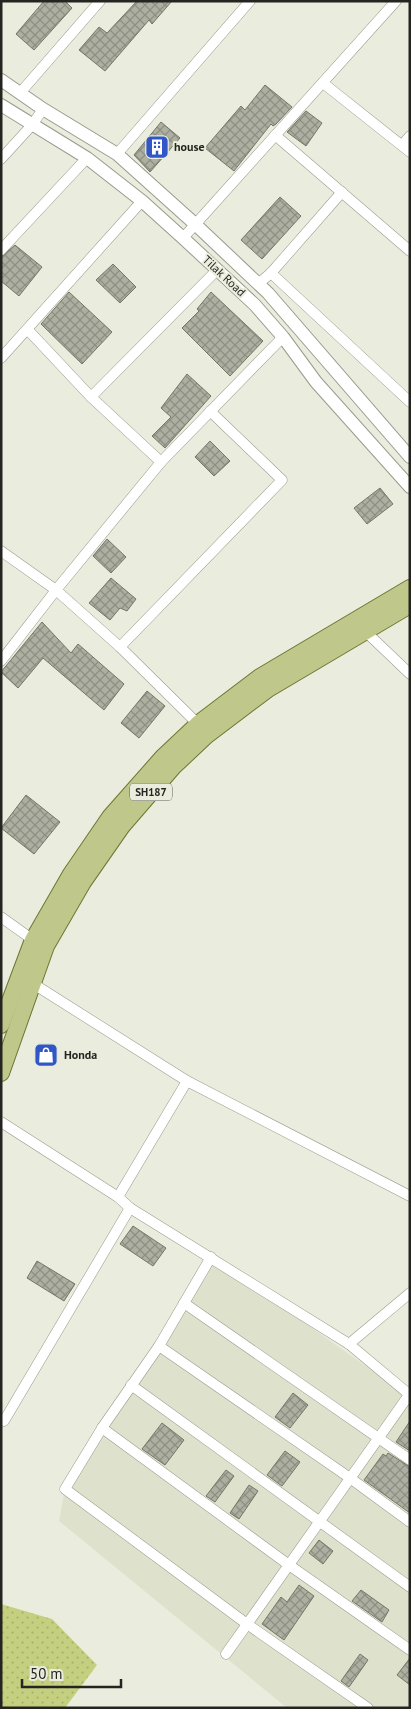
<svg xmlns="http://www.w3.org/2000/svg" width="411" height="1709" viewBox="0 0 411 1709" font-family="'PT Sans',sans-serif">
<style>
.built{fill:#dee2cc}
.park{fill:url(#park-dots)}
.building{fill:url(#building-cross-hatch);stroke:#747668}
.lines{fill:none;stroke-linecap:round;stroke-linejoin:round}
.minor-casing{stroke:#989b8c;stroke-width:11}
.tertiary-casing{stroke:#989b8c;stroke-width:14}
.primary-casing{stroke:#6d7632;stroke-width:18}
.minor{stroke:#fff;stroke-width:10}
.tertiary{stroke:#fff;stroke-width:12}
.primary{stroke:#bfc78a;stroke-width:16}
.labels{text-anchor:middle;stroke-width:4;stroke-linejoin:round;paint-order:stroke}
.shield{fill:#eaeddd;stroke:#5f6159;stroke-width:1}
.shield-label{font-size:11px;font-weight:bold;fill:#242520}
.poi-label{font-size:12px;font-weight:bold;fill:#242520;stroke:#eaeddd;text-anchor:start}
.street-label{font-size:12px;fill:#242520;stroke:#eaeddd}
</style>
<defs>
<pattern id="park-dots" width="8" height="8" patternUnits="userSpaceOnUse" patternTransform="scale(1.25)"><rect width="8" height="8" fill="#c4d07f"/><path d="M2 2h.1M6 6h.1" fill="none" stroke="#a8b26d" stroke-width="1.8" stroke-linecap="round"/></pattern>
<pattern id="building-cross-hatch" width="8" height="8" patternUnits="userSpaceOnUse" patternTransform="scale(1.25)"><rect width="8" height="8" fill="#adb0a1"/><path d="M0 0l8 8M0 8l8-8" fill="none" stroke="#8d8f83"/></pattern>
</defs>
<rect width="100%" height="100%" fill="#eaeddd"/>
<path class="built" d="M 211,1257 L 410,1397 L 410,1708 L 287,1708 L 59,1521 L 65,1489 Z"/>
<path class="park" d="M 1,1604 L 52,1619 L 97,1665 L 65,1708 L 1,1708 Z"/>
<g class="building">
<path d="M 44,1 L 65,1 L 72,8 L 34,50 L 16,34 Z"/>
<path d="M 137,1 L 172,1 L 152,24 L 149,20 L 105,71 L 79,50 L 99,27 L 107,33 Z"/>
<path d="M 265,85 L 292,107 L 276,124 L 273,126 L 271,124 L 234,171 L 205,148 L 241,106 L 245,110 Z"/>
<path d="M 306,111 L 322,123 L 306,146 L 287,132 Z"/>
<path d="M 161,122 L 180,138 L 150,172 L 134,155 Z"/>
<path d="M 280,197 L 301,216 L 262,259 L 241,240 Z"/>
<path d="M 15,245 L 42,267 L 19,296 L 1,281 L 1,257 Z"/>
<path d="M 113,264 L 136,287 L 120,303 L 96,280 Z"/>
<path d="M 69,292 L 112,332 L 82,364 L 41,324 Z"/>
<path d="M 211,292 L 263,341 L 230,376 L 182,328 L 199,311 L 197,309 Z"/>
<path d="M 187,374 L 211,396 L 165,448 L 152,436 L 171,417 L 161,408 Z"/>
<path d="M 210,441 L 230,461 L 214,476 L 195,457 Z"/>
<path d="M 380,488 L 393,504 L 367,524 L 354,508 Z"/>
<path d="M 107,539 L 126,557 L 111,573 L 93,556 Z"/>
<path d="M 111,578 L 136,599 L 127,611 L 120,608 L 110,620 L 89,603 Z"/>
<path d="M 42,622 L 71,653 L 78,644 L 124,684 L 104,710 L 43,658 L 18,688 L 1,672 Z"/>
<path d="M 147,691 L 165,706 L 139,738 L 121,723 Z"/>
<path d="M 26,795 L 60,822 L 34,854 L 1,828 Z"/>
<path d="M 133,1226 L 166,1248 L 153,1266 L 120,1244 Z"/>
<path d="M 37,1261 L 75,1284 L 64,1301 L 27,1278 Z"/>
<path d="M 293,1393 L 308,1405 L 290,1428 L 275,1417 Z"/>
<path d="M 410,1421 L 410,1451 L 396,1442 Z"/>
<path d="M 162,1423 L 184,1440 L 165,1465 L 142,1449 Z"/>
<path d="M 285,1451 L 300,1462 L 282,1486 L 267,1475 Z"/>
<path d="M 388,1453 L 410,1467 L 410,1513 L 364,1480 L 383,1454 L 386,1456 Z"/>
<path d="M 226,1470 L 234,1476 L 215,1502 L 206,1496 Z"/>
<path d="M 249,1485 L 258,1491 L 239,1519 L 230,1513 Z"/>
<path d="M 319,1540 L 333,1551 L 323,1564 L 309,1553 Z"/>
<path d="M 299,1585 L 314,1596 L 284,1640 L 262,1624 L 281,1597 L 287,1602 Z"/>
<path d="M 361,1590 L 389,1610 L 382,1622 L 352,1601 Z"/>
<path d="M 360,1654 L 368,1660 L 349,1687 L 341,1681 Z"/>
<path d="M 410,1658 L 410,1685 L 397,1675 Z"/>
</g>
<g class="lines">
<g class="minor-casing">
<g id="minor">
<path d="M 323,83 L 410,152"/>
<path d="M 20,93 L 100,1"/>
<path d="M 275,135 L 410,251"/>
<path d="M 402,145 L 410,136"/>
<path d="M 117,154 L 250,1"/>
<path d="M 1,159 L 32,125 L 43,109"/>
<path d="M 183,238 L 396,1"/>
<path d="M 1,250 L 87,158"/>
<path d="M 271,273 L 410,402"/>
<path d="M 258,284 L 271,273 L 342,192"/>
<path d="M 28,330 L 91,397 L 161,462"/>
<path d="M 1,358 L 142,201"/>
<path d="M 91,397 L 217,270"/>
<path d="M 1,551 L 56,590 L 120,647 L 198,724"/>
<path d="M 365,631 L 410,674"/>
<path d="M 120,647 L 282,480 L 210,411"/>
<path d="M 1,661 L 56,590 L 161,462 L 283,337"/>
<path d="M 1,917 L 33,940"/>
<path d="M 32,983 L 187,1081 L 410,1196"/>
<path d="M 1,1122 L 118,1197 L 130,1208 L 349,1344 L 410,1395"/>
<path d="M 118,1197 L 187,1081"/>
<path d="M 211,1257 L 159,1346 L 102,1428 L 65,1489 L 247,1624 L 368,1708"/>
<path d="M 184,1303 L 410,1460"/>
<path d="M 349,1344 L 410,1293"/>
<path d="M 159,1346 L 350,1478 L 410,1522"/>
<path d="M 131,1385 L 410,1587"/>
<path d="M 4,1421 L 130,1208"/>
<path d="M 102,1428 L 289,1565 L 410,1650"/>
<path d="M 226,1654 L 409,1395"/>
</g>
</g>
<g class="tertiary-casing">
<g id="tertiary">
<path d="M 1,80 L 43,109 L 117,154 L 195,224 L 268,293 L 410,457"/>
<path d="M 1,105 L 87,158 L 142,201 L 183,238 L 255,305 L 283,337 L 316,382 L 410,487"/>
</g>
</g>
<g class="primary-casing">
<g id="primary">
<path d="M 1,1025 L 33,940 L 71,874 L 110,817 L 163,757 L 198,724 L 260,677 L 410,588"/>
<path d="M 1,1073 L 46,946 L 83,882 L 122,826 L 173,767 L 207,735 L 268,689 L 410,605"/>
</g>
</g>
<use href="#minor" class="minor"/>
<use href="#tertiary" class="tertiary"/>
<use href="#primary" class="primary"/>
</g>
<defs>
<g id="building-square" transform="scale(1.25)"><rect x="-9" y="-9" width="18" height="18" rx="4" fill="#3157c7" stroke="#eaeddd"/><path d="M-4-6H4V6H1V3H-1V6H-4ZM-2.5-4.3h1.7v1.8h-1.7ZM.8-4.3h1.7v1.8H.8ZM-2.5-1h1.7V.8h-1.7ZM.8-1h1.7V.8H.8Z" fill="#fff"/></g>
<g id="shop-square" transform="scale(1.25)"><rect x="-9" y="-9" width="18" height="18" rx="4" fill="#3157c7" stroke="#eaeddd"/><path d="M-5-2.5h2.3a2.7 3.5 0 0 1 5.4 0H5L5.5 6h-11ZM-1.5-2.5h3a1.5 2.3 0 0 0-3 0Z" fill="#fff"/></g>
</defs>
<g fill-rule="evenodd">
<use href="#building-square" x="157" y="147"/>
<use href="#shop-square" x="46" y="1055"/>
</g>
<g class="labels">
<rect class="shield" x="130" y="783.5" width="42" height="17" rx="4"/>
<g class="shield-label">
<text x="151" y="796">SH187</text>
</g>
<g class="poi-label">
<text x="174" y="151">house</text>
<text x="64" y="1059">Honda</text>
</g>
<g class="street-label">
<text transform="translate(224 276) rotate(43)" y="4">Tilak Road</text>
</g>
</g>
<rect width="411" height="1709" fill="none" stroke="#242520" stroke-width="5"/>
<path d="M22 1679v8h99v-8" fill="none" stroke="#242520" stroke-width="2.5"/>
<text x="30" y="1679" font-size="15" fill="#242520" stroke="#eaeddd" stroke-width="4" paint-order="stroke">50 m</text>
</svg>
